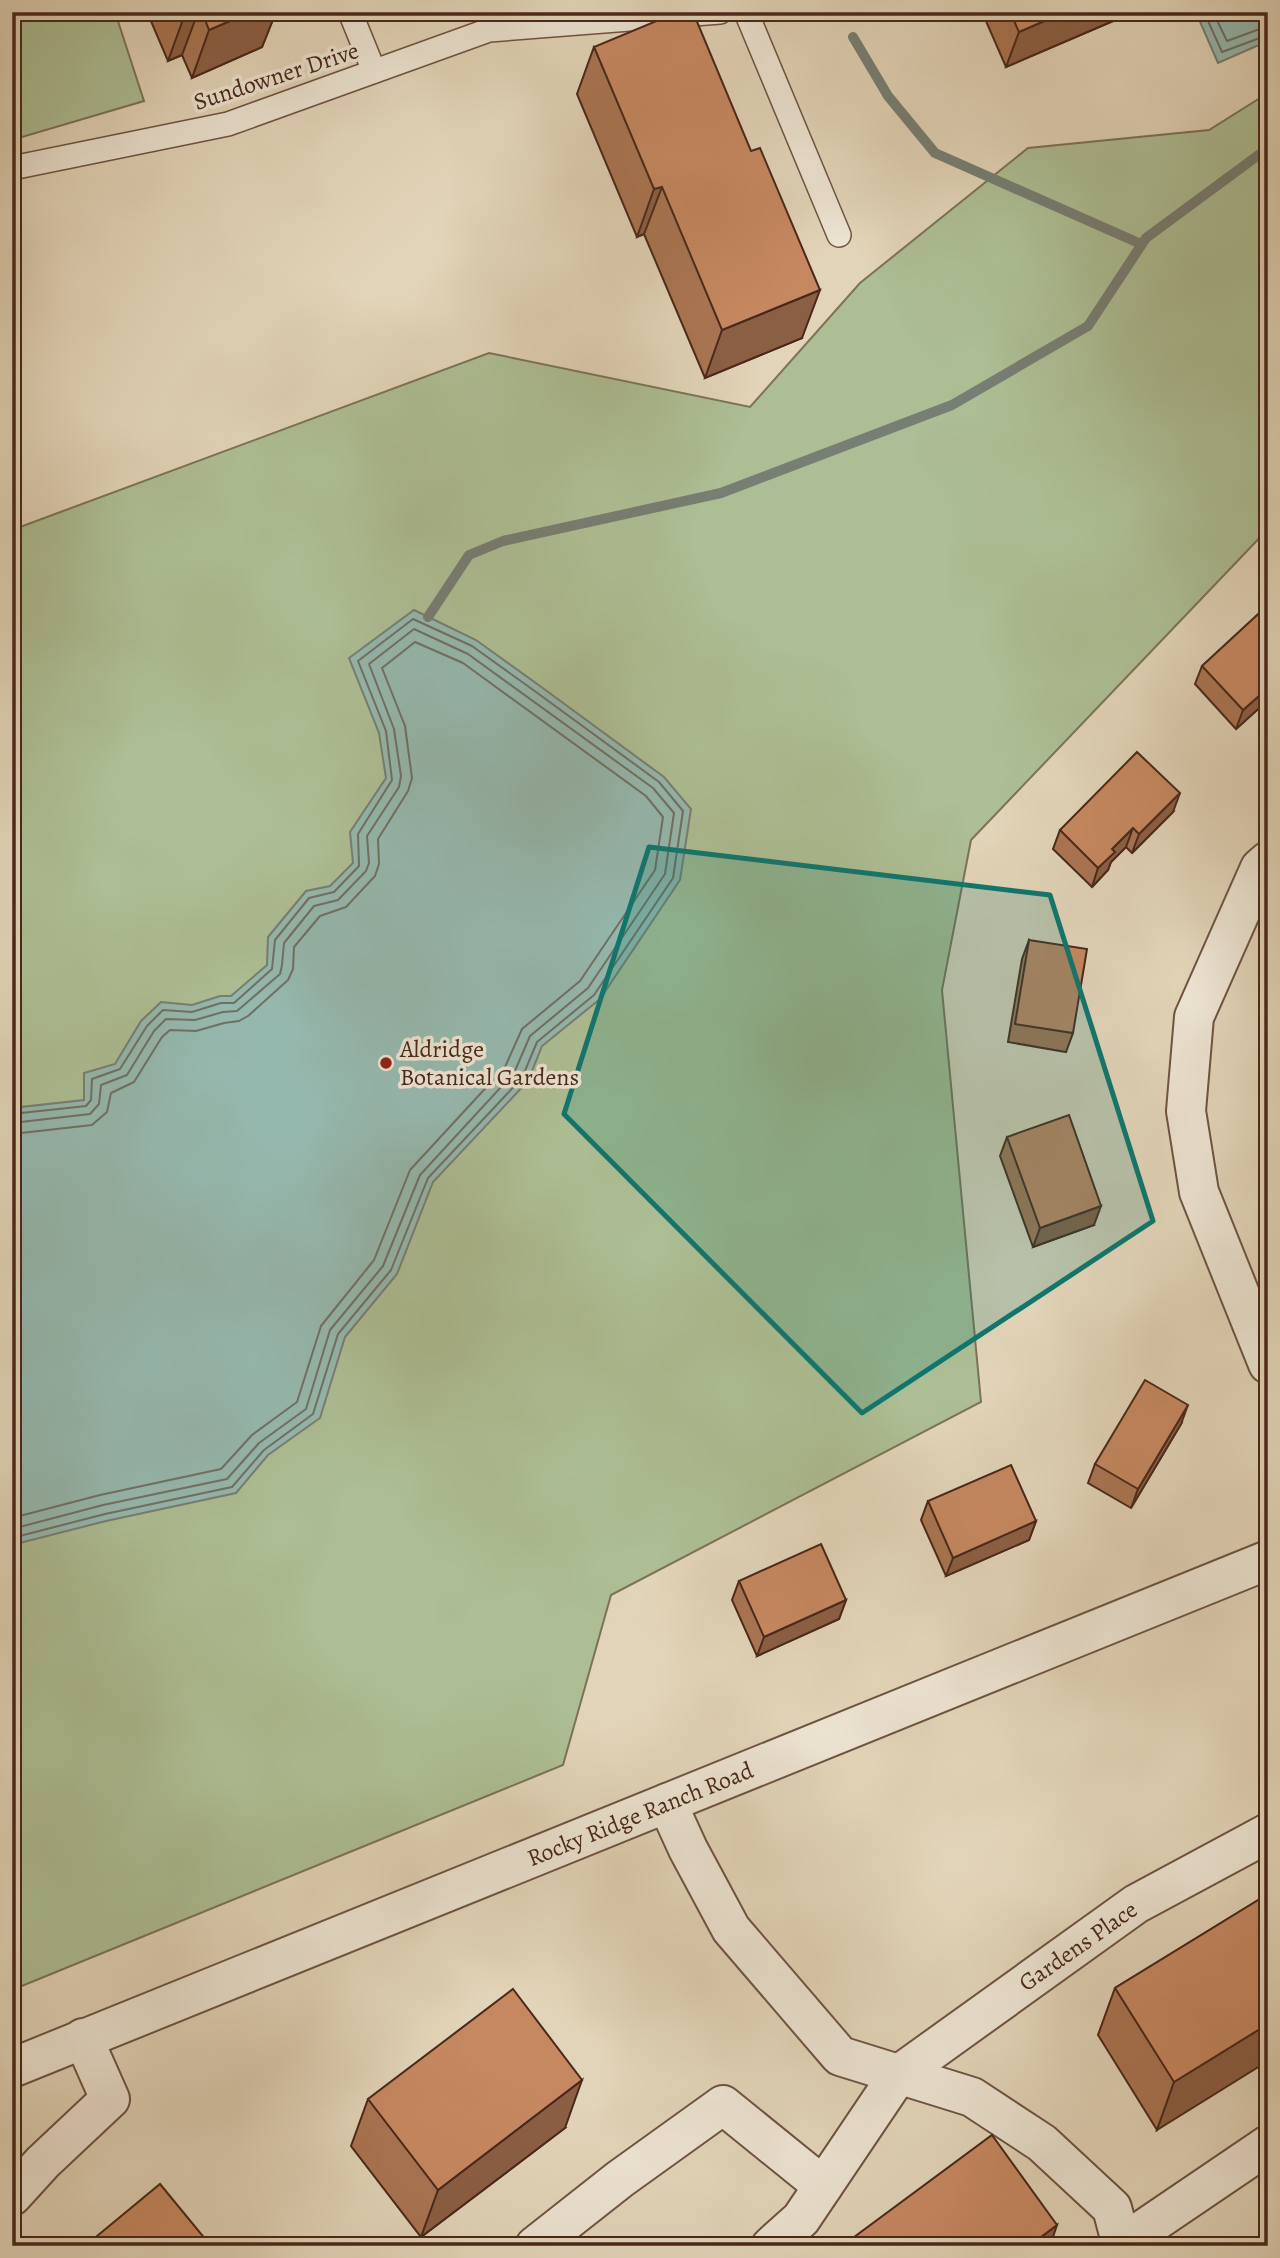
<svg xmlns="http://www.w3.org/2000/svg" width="1280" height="2258" viewBox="0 0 1280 2258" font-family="Alegreya,serif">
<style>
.green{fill:#adbe94;stroke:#7b7357;stroke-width:2}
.water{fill:#95b8ae;stroke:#777e73;stroke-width:2}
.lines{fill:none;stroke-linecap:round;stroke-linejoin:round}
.shore{stroke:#6f7064;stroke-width:2}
.stream{stroke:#777e73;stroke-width:10}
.service-casing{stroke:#6f5342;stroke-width:26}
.minor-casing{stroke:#6f5342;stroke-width:42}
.service{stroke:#ece3d1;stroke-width:23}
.minor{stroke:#ece3d1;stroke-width:38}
.wall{fill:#aa7553;stroke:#49281a;stroke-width:2}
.shaded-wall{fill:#8b5f44;stroke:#49281a;stroke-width:2}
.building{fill:#c68861;stroke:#49281a;stroke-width:2}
.marked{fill:#0f766e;fill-opacity:0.2;stroke:#0f766e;stroke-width:5;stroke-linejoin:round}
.poi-dot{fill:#8f2418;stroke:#ece3d1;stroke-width:2.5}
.labels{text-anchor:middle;stroke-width:7;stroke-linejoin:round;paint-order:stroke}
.street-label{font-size:24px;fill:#49281a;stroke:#ece3d1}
.poi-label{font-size:24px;fill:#49281a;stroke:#ece3d1;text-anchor:start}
</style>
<rect width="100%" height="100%" fill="#e2d4b8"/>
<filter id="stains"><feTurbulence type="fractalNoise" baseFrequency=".00286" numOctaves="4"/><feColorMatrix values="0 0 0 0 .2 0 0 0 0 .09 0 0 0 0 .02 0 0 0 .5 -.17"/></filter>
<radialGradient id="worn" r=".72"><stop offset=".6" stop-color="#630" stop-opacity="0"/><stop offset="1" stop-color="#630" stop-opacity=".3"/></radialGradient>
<g class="green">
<path d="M 12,12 L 115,12 L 144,101 L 12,140 Z"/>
<path d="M 1268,93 L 1268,529 L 971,840 L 942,990 L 981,1402 L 611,1595 L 563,1765 L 12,1990 L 12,530 L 489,353 L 750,407 L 860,283 L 1028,148 L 1209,130 Z"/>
</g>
<g class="water">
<path d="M 1202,12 L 1268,12 L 1268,41 L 1218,63 L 1197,15 Z"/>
<path d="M 414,610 L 476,640 L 540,686 L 664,777 L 691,809 L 680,880 L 600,999 L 542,1046 L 528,1081 L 433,1182 L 397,1274 L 345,1337 L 320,1418 L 268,1455 L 236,1493 L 106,1521 L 12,1545 L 12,1108 L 84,1100 L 84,1073 L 115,1064 L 141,1021 L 161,1002 L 192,1005 L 220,996 L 231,996 L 267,965 L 268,937 L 306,891 L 330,886 L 353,863 L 350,832 L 386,778 L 379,733 L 349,658 Z"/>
</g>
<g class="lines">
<g class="shore">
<path d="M 1204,12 L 1222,52 L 1268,35"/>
<path d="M 1213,12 L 1227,41 L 1268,26"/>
<path d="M 12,1114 L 86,1106 L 91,1100 L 92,1079 L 120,1069 L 147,1026 L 163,1010 L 192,1012 L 221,1003 L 234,1003 L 272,969 L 275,940 L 309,898 L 334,892 L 359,866 L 358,834 L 392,780 L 386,731 L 358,661 L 413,619 L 472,646 L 536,692 L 659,782 L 683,811 L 673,878 L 594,995 L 537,1042 L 522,1078 L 428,1178 L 391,1270 L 338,1334 L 313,1414 L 264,1450 L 232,1487 L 105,1514 L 12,1538"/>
<path d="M 12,1123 L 90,1114 L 99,1104 L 101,1085 L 127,1075 L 154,1031 L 166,1019 L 195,1020 L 223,1012 L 237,1011 L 280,974 L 282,965 L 284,943 L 314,906 L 338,900 L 366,871 L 369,863 L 367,836 L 399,787 L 401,776 L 394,729 L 369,664 L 414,629 L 468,654 L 653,788 L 674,813 L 665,874 L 588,988 L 530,1036 L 514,1073 L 420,1175 L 383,1266 L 330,1330 L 306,1409 L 259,1443 L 227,1479 L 103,1505 L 12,1529"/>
<path d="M 12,1134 L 92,1125 L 107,1112 L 111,1093 L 134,1082 L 162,1037 L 170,1030 L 196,1031 L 224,1023 L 239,1021 L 248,1016 L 288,980 L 293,969 L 294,947 L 320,916 L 346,907 L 375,876 L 379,864 L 378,839 L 408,791 L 412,778 L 405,726 L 382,668 L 415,642 L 463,663 L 646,796 L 663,817 L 655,870 L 580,981 L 522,1029 L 505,1067 L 410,1170 L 374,1260 L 321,1326 L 297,1402 L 252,1435 L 221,1469 L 100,1495 L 12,1518"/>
</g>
<g class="stream">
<path d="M 853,37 L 888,96 L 935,153 L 1141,244"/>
<path d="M 428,617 L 469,555 L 503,541 L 721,493 L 952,405 L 1088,326 L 1146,238 L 1268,148"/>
</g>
<g class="service-casing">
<g id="service">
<path d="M 350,12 L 374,71"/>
<path d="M 746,12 L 839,235"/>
<path d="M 12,168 L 228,124 L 489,30 L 720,12"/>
</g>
</g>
<g class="minor-casing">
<g id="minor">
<path d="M 1268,861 L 1260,868 L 1194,1017 L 1186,1111 L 1199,1192 L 1268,1364"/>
<path d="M 667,1803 L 688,1849 L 731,1929 L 840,2056 L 972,2097 L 1042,2143 L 1112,2208 L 1122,2246"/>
<path d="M 12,2068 L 1268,1560"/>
<path d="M 12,2196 L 43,2162 L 110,2099 L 83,2038"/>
<path d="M 1122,2244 L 1268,2145"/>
<path d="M 535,2246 L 620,2179 L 723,2105 L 823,2186"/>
<path d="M 771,2246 L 801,2219 L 898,2075 L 1136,1904 L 1268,1833"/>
</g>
</g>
<use href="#service" class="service"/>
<use href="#minor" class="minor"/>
</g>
<g class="wall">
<path d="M 147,12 L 276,12 L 262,47 L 192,78 L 182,55 L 168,61 Z"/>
<path d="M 982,12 L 1134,12 L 1006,67 Z"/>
<path d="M 594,47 L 802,338 L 705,378 L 644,234 L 637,237 L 577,94 Z"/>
<path d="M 1268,605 L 1268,700 L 1236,729 L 1195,684 L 1202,666 Z"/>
<path d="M 1173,812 L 1132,853 L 1126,847 L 1111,862 L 1108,870 L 1092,887 L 1053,849 L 1060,830 Z"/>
<path d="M 1029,940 L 1073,1033 L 1066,1052 L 1008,1042 L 1022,959 Z"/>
<path d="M 1007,1137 L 1094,1225 L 1033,1247 L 1000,1156 Z"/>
<path d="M 1181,1424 L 1131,1508 L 1088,1483 L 1095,1464 Z"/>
<path d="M 928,1501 L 1036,1521 L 1029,1540 L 946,1576 L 921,1520 Z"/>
<path d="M 739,1581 L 846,1600 L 839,1619 L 757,1656 L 732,1600 Z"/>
<path d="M 1268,1894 L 1157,2130 L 1098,2035 L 1115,1988 Z"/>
<path d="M 368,2099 L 565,2128 L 421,2237 L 351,2146 Z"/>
</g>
<g class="shaded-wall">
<path d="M 188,12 L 198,12 L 182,55 L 168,61 L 185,14 Z"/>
<path d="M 251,12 L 276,12 L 262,47 L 192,78 L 209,30 Z"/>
<path d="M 1065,12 L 1134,12 L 1006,67 L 1019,32 Z"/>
<path d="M 662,187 L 644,234 L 637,237 L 654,189 Z"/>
<path d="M 820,290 L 802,338 L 705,378 L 722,330 Z"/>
<path d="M 1268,688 L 1268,700 L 1236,729 L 1243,710 Z"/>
<path d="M 1180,793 L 1173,812 L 1132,853 L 1139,834 Z"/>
<path d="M 1133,828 L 1126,847 L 1111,862 L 1108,870 L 1092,887 L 1098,868 L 1112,849 Z"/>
<path d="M 1101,1206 L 1094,1225 L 1033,1247 L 1040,1228 Z"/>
<path d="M 1188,1405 L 1181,1424 L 1131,1508 L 1138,1489 Z"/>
<path d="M 1036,1521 L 1029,1540 L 946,1576 L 953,1558 Z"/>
<path d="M 846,1600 L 839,1619 L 757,1656 L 764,1637 Z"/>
<path d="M 1268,2024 L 1268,2061 L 1157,2130 L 1174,2082 Z"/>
<path d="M 582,2080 L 565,2128 L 421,2237 L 438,2190 Z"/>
<path d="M 1057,2225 L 1050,2246 L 1029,2246 Z"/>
</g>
<g class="building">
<path d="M 202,12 L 251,12 L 209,30 Z"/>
<path d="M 678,12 L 693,12 L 751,151 L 760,148 L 820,290 L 722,330 L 662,187 L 654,189 L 594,47 Z"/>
<path d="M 1010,12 L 1065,12 L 1019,32 Z"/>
<path d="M 1268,605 L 1268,688 L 1243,710 L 1202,666 Z"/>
<path d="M 1137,752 L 1180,793 L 1139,834 L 1133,828 L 1112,849 L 1115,852 L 1098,868 L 1060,830 Z"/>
<path d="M 1029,940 L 1087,949 L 1073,1033 L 1015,1024 Z"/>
<path d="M 1069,1115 L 1101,1206 L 1040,1228 L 1007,1137 Z"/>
<path d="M 1145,1380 L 1188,1405 L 1138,1489 L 1095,1464 Z"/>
<path d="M 1011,1465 L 1036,1521 L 953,1558 L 928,1501 Z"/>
<path d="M 821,1544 L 846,1600 L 764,1637 L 739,1581 Z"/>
<path d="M 1268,1894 L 1268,2024 L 1174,2082 L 1115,1988 Z"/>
<path d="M 513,1989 L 582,2080 L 438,2190 L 368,2099 Z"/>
<path d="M 992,2135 L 1057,2225 L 1029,2246 L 842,2246 Z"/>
<path d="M 160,2184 L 211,2246 L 85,2246 Z"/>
</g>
<path class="marked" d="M 649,847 L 1050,895 L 1153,1221 L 862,1413 L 564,1114 Z"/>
<circle class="poi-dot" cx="386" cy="1063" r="7"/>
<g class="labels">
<g class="street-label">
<text transform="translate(276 76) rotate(-18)" y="8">Sundowner Drive</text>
<text transform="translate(640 1814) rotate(-22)" y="8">Rocky Ridge Ranch Road</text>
<text transform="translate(1078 1946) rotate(-35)" y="8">Gardens Place</text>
</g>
<g class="poi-label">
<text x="400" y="1057">Aldridge<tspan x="400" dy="28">Botanical Gardens</tspan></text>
</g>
</g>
<rect width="1280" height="2258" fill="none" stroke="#e2d4b8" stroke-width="42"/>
<rect x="14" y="14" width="1252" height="2230" fill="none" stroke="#49281a" stroke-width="3.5"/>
<rect x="21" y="21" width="1238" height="2216" fill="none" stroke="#49281a" stroke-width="2"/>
<rect width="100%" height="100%" filter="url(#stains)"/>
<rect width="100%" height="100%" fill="url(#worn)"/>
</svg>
